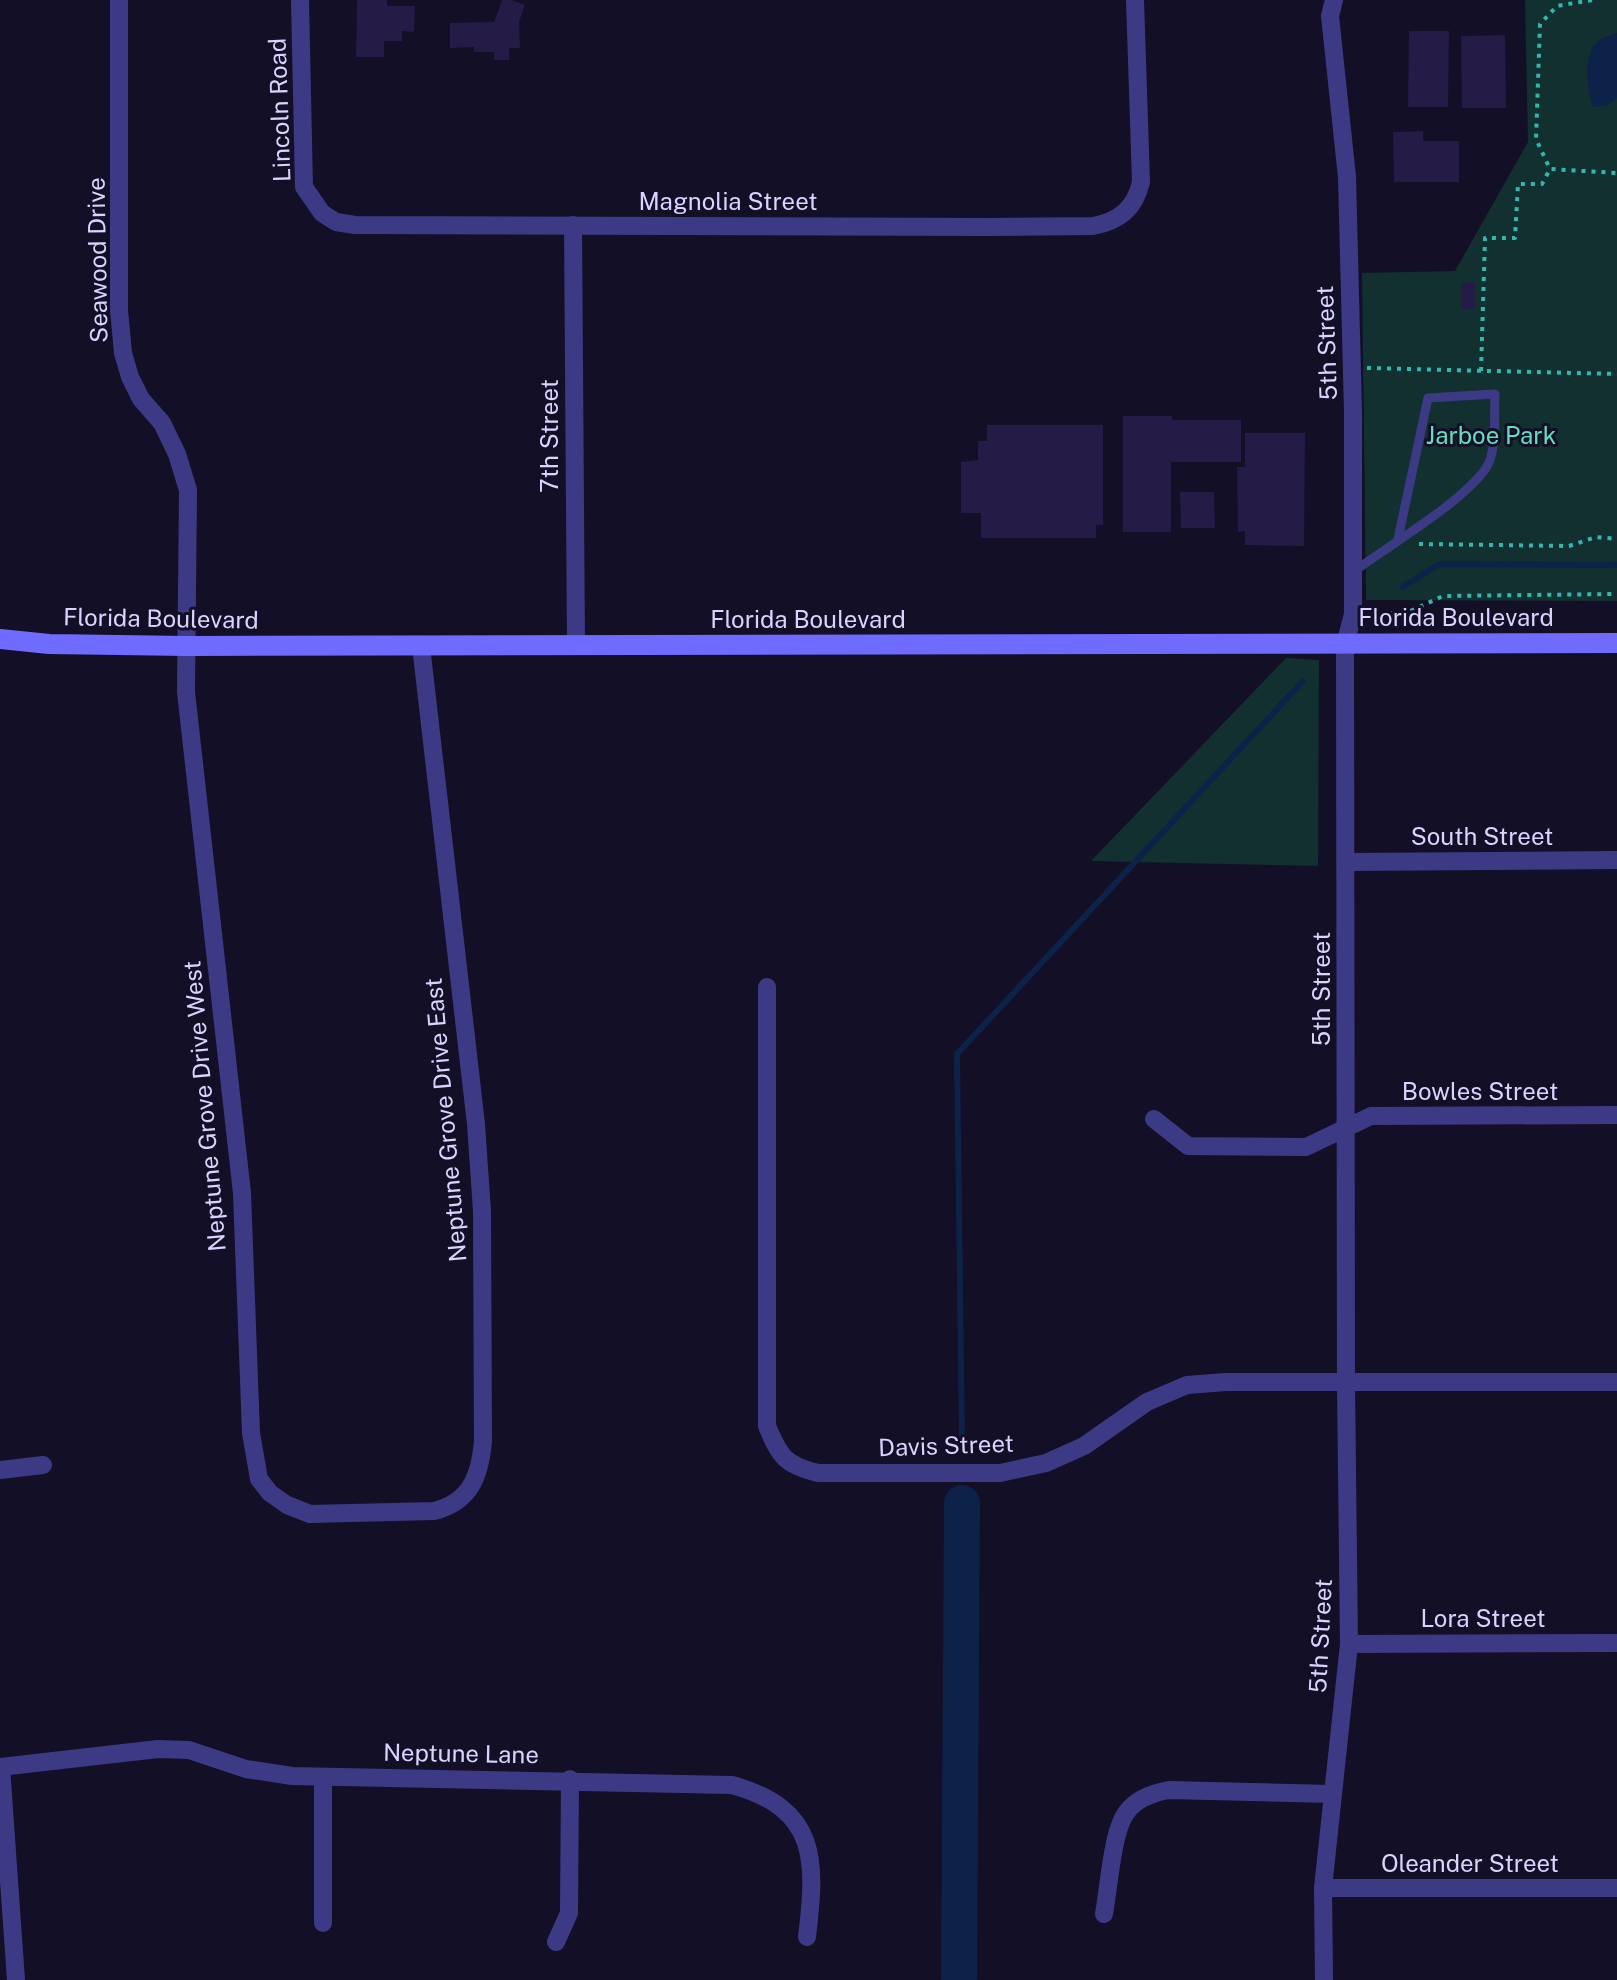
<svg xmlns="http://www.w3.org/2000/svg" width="1617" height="1980" viewBox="0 0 1617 1980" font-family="'Public Sans',sans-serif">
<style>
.green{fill:#12302f}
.water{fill:#0c2248}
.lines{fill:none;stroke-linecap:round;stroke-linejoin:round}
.stream{stroke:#0c2248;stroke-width:6}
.river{stroke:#0c2248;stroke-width:36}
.building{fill:#241b47}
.path{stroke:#2fb8b0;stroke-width:4;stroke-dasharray:4 6;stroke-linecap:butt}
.lane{stroke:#3d3a85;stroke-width:9}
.street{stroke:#3d3a85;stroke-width:18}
.secondary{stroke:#6f6bff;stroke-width:20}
.labels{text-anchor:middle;stroke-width:6;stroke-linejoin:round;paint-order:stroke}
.street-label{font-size:24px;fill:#d9d4ff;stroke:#130f26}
.park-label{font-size:24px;fill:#5fe0c0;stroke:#130f26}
</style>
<rect width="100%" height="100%" fill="#130f26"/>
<g class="green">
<path d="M 1525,0 L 1617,0 L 1617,601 L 1366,600 L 1362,273 L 1455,271 L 1528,142 Z"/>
<path d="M 1286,658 L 1319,660 L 1318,866 L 1091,861 Z"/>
</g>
<path class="water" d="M 1617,33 L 1617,98 L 1606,106 L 1593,107 C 1587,89 1582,53 1599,40 C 1604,37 1612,35 1617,33 Z"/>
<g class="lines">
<g class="stream">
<path d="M 1403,587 L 1439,564 L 1617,565"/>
<path d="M 962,1441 L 957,1054 L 1302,682"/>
</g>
<path class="river" d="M 959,1980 L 962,1503"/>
</g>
<g class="building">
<path d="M 357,0 L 387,0 L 387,6 L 415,6 L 414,32 L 402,31 L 402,41 L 384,41 L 384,57 L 356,57 Z"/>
<path d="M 502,0 L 512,0 L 525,5 L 519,22 L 520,48 L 509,48 L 509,60 L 494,60 L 494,52 L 474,52 L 474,47 L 450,48 L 450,23 L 494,22 Z"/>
<path d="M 1409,31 L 1449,31 L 1448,107 L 1408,107 Z"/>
<path d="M 1505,35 L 1506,108 L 1462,108 L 1461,36 Z"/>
<path d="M 1423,131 L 1423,141 L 1459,141 L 1459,182 L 1394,182 L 1393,132 Z"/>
<path d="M 1475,282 L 1475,309 L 1461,309 L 1461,283 Z"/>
<path d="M 1123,416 L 1172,416 L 1172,420 L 1241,420 L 1241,462 L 1171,462 L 1171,532 L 1123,532 Z"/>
<path d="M 987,425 L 1103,425 L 1103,525 L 1096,525 L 1096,538 L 981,538 L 981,513 L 961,513 L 961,462 L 978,460 L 978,441 L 987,441 Z"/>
<path d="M 1245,433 L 1305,433 L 1304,546 L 1245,545 L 1245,531 L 1238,532 L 1237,467 L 1245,467 Z"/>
<path d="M 1180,492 L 1214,492 L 1215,528 L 1181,528 Z"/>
</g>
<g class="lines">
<g class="path">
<path d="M 1592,0 L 1557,6 L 1540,24 L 1536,139 L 1550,169 L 1617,173"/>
<path d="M 1367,368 L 1617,374"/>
<path d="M 1481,371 L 1485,238 L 1515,238 L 1518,184 L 1542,184 L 1550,169"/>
<path d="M 1419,544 L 1569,546 L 1596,537 L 1617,539"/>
<path d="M 1371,614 L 1406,613 L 1443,596 L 1617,594"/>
</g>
<path class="lane" d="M 1353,572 C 1388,546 1463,502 1486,468 C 1497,453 1494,414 1495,394 L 1428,398 L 1398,539"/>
<g class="street">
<path d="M 119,0 L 119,310 L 123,353 L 130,377 L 141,399 L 162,423 L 177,454 L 188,490 L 186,692 L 242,1193 L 251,1433 L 259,1479 L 270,1493 L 287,1505 L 310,1514 L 434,1511 C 471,1502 480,1475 483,1441 L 482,1211 L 476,1124 L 421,646"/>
<path d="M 300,0 L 304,187 L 322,213 L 336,222 L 355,225 L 988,227 L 1093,226 C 1120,221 1135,208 1141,182 L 1135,0"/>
<path d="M 573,225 L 576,646"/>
<path d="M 1347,862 L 1617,860"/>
<path d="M 767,987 L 767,1426 C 780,1457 785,1465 818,1473 L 1000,1473 L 1046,1463 L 1084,1446 L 1147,1402 L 1187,1385 L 1226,1382 L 1617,1382"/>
<path d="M 1154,1119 L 1188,1146 L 1306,1147 L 1371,1116 L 1617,1115"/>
<path d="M 0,1470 L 43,1465"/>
<path d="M 1349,1644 L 1617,1643"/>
<path d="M 0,1767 L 158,1749 L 189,1750 L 246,1769 L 292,1776 L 732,1785 C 819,1809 816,1861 807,1937"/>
<path d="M 1,1767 L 16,1980"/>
<path d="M 323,1777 L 323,1923"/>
<path d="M 1323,1888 L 1617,1888"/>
<path d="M 1104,1914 C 1107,1896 1109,1877 1112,1859 C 1119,1818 1125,1798 1169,1790 L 1331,1794"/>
<path d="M 556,1942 L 569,1913 L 570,1779"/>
<path d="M 1324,1980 L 1323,1888 L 1349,1644 L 1346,1382 L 1345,645 L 1353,614 L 1353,412 L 1347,177 L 1330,16 L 1334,0"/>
</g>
<path class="secondary" d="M 0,639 L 49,644 L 187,646 L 1617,643"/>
</g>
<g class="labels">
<g class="street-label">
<text transform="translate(280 110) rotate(-92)" y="8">Lincoln Road</text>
<text x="728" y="210">Magnolia Street</text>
<text transform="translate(98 260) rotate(-91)" y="8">Seawood Drive</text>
<text transform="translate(1327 343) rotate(-92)" y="8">5th Street</text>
<text transform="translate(550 436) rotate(-90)" y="8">7th Street</text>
<text x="1456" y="626">Florida Boulevard</text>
<text transform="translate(161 619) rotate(1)" y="8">Florida Boulevard</text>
<text x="808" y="628">Florida Boulevard</text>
<text x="1482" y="845">South Street</text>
<text transform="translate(1322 989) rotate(-90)" y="8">5th Street</text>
<text x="1480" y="1100">Bowles Street</text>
<text transform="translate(205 1106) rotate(-95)" y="8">Neptune Grove Drive West</text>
<text transform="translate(446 1120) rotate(-95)" y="8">Neptune Grove Drive East</text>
<text transform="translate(946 1446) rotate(-2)" y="8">Davis Street</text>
<text x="1483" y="1627">Lora Street</text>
<text transform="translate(1321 1636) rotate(-87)" y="8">5th Street</text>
<text transform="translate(461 1754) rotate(1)" y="8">Neptune Lane</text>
<text x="1470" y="1872">Oleander Street</text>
</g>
<g class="park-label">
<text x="1491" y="444">Jarboe Park</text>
</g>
</g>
</svg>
